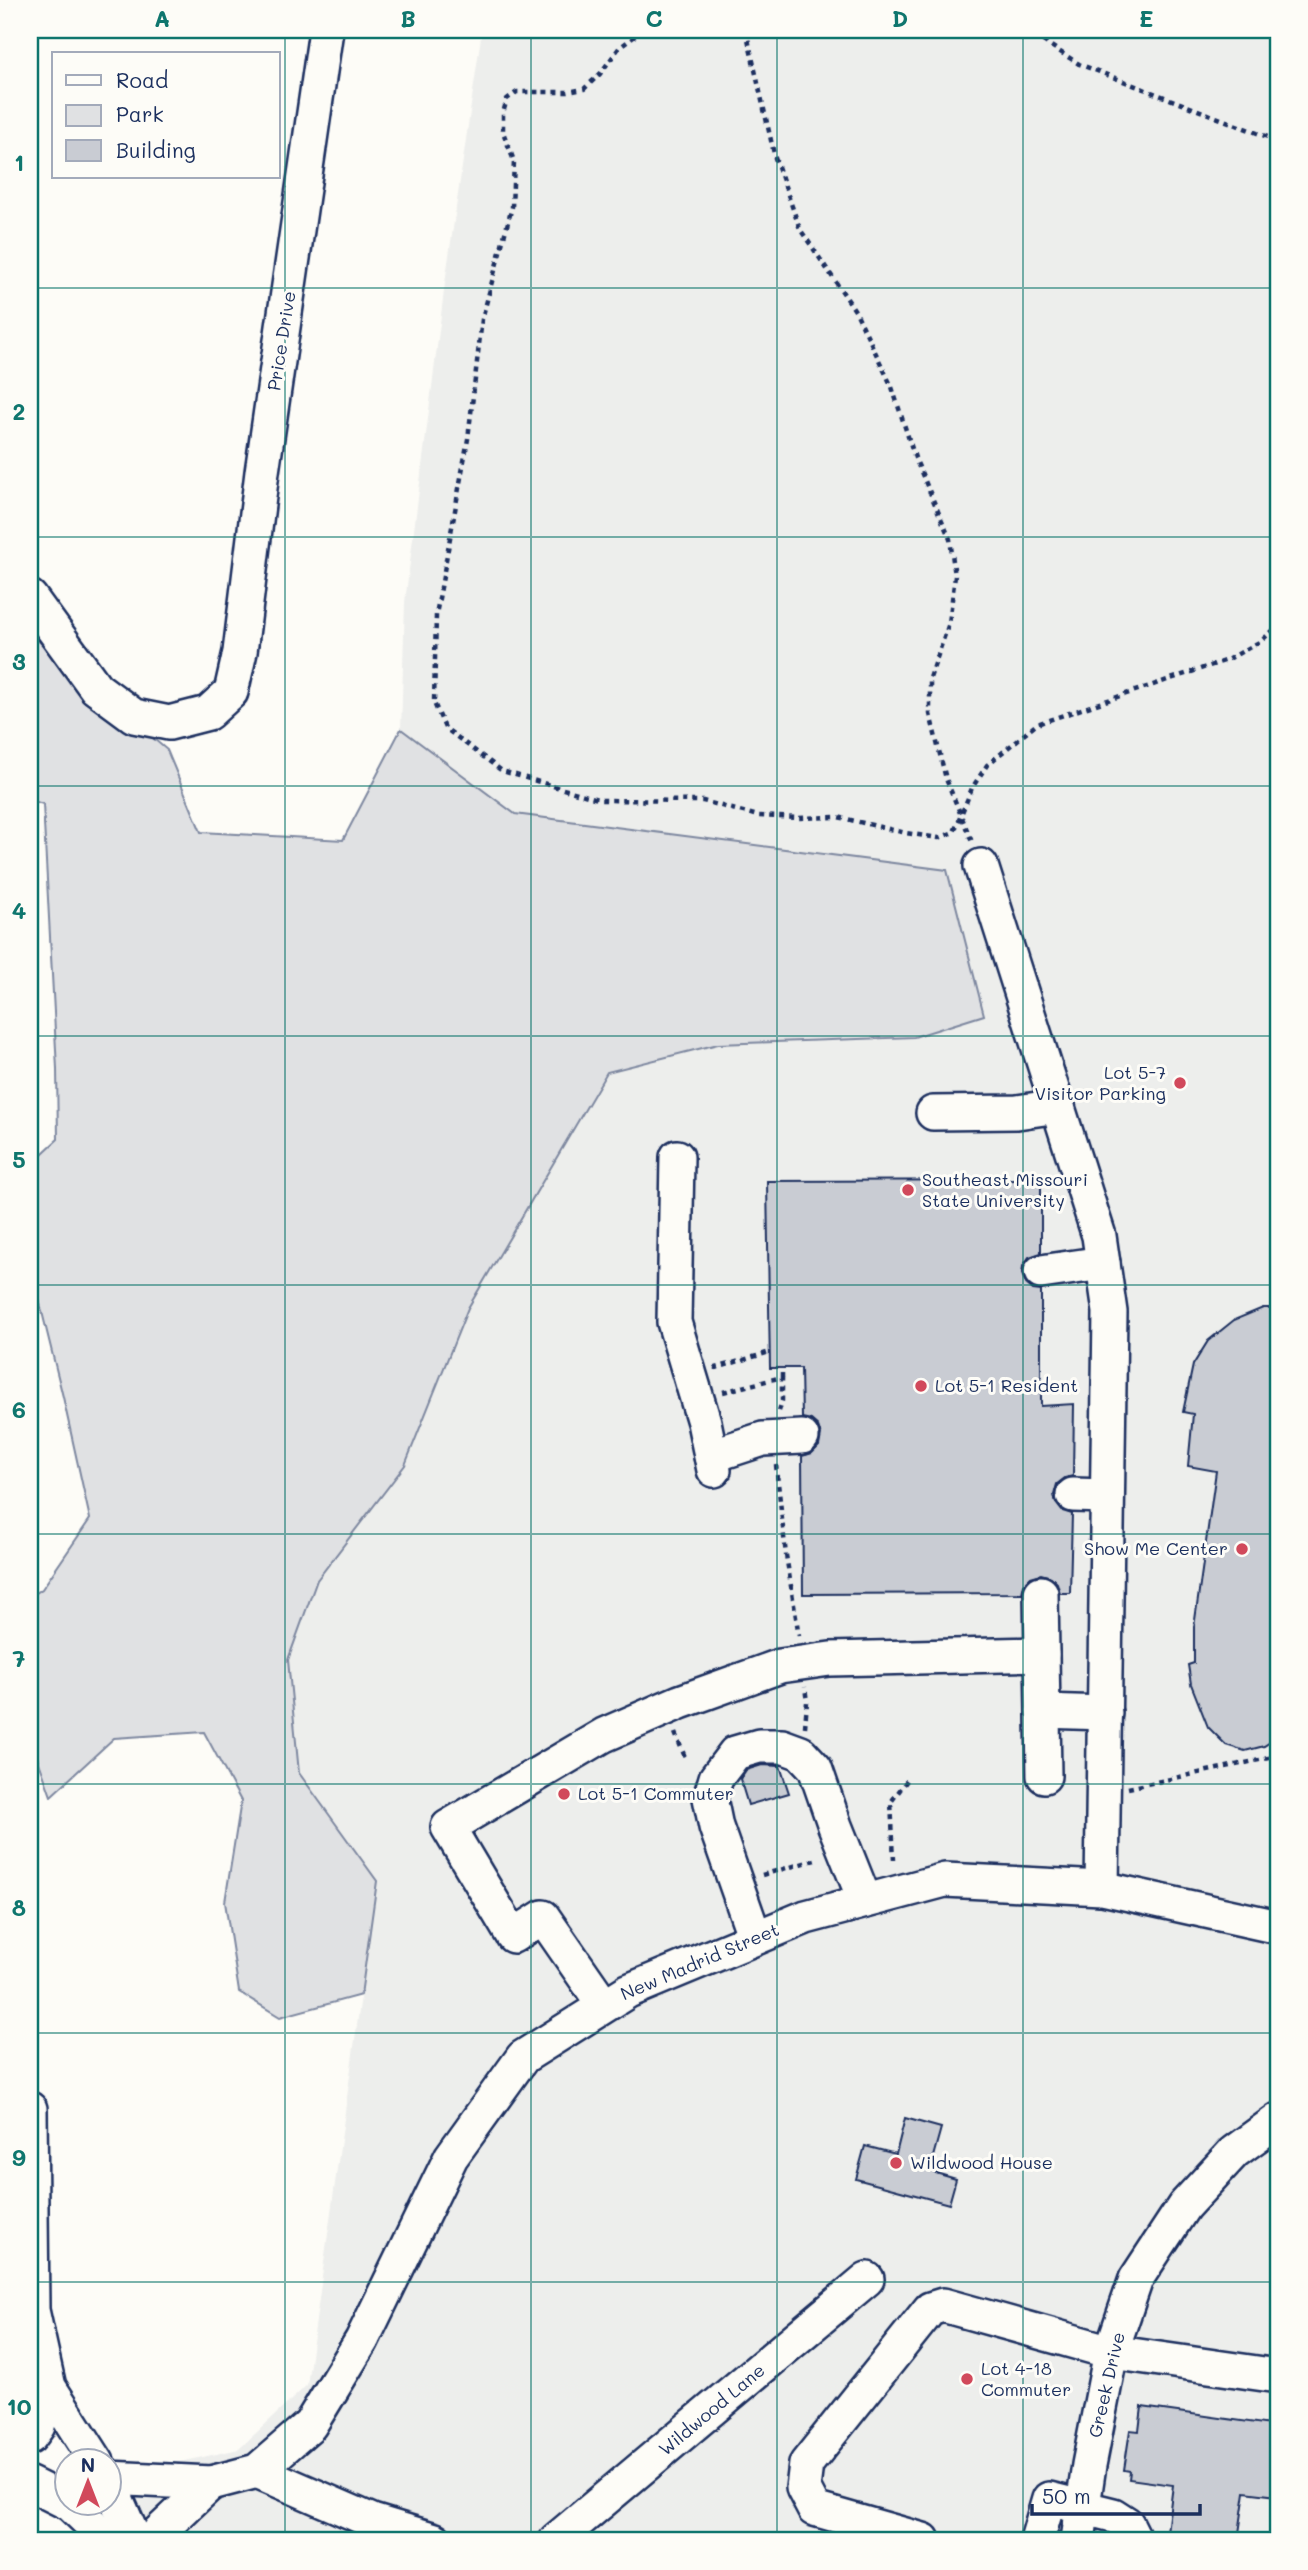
<svg xmlns="http://www.w3.org/2000/svg" width="1308" height="2570" viewBox="0 0 1308 2570" font-family="Mali,sans-serif">
<style>
.built{fill:#edeeec}
.green{fill:#e0e1e3;stroke:#7e88a0;stroke-width:2}
.building{fill:#c9ccd3;stroke:#1b2f5e;stroke-width:2}
.lines{fill:none;stroke-linecap:round;stroke-linejoin:round}
.minor-casing{stroke:#1b2f5e;stroke-width:38}
.path{stroke:#1b2f5e;stroke-width:4.5;stroke-dasharray:5 5;stroke-linecap:butt}
.minor{stroke:#fdfcf7;stroke-width:33}
.grid{fill:none;stroke:#0f766e;stroke-width:2;stroke-opacity:0.55}
.poi-dot{fill:#d1495b;stroke:#fdfcf7;stroke-width:2.5}
.labels{text-anchor:middle;stroke-width:6;stroke-linejoin:round;paint-order:stroke}
.street-label{font-size:18px;fill:#1b2f5e;stroke:#fdfcf7}
.poi-label{font-size:18px;fill:#1b2f5e;stroke:#fdfcf7;text-anchor:start}
.neatline{fill:none;stroke:#0f766e;stroke-width:2.5}
.grid-label{font-size:23px;text-anchor:middle;font-weight:bold;fill:#0f766e}
</style>
<rect width="100%" height="100%" fill="#fdfcf7"/>
<filter id="ink" filterUnits="userSpaceOnUse"><feTurbulence type="fractalNoise" baseFrequency=".0143" numOctaves="2"/><feDisplacementMap in="SourceGraphic" scale="14" xChannelSelector="R" yChannelSelector="G"/><feConvolveMatrix kernelMatrix="1 2 1 2 8 2 1 2 1" color-interpolation-filters="sRGB"/></filter>
<g filter="url(#ink)">
<path class="built" d="M 482,30 L 1278,30 L 1278,2540 L 130,2540 L 108,2478 L 239,2449 L 307,2385 L 377,1881 L 299,1773 L 288,1660 L 317,1580 L 405,1465 L 468,1308 L 607,1072 L 718,1044 L 914,1037 L 946,870 L 515,814 L 401,729 L 405,602 L 445,283 Z"/>
<path class="green" d="M 30,634 L 167,750 L 201,832 L 343,840 L 401,729 L 515,814 L 947,870 L 984,1015 L 914,1037 L 718,1044 L 607,1072 L 468,1308 L 405,1465 L 317,1580 L 288,1660 L 299,1773 L 377,1881 L 361,1995 L 280,2017 L 239,1992 L 225,1902 L 241,1801 L 204,1732 L 114,1738 L 51,1796 L 30,1737 L 30,1597 L 42,1589 L 90,1519 L 63,1397 L 30,1263 L 30,1165 L 58,1139 L 57,1069 L 43,804 L 30,800 Z"/>
<g class="building">
<path d="M 1041,1180 L 1041,1253 L 1029,1257 L 1023,1266 L 1022,1274 L 1026,1284 L 1033,1290 L 1041,1291 L 1041,1406 L 1074,1404 L 1073,1476 L 1065,1478 L 1057,1484 L 1054,1495 L 1056,1503 L 1062,1511 L 1072,1514 L 1070,1593 L 1060,1593 L 1057,1583 L 1051,1577 L 1041,1574 L 1031,1577 L 1024,1584 L 1022,1593 L 803,1594 L 802,1456 L 812,1453 L 819,1446 L 821,1435 L 818,1426 L 811,1420 L 802,1418 L 801,1368 L 770,1368 L 767,1181 Z"/>
<path d="M 1263,1308 L 1278,1308 L 1278,1737 L 1264,1746 L 1245,1751 L 1226,1745 L 1208,1727 L 1191,1684 L 1188,1665 L 1194,1663 L 1194,1627 L 1216,1471 L 1188,1466 L 1193,1414 L 1183,1412 L 1193,1365 L 1208,1341 L 1234,1320 Z"/>
<path d="M 762,1765 L 780,1766 L 789,1793 L 748,1805 L 740,1779 L 746,1770 Z"/>
<path d="M 905,2118 L 941,2128 L 929,2171 L 956,2179 L 949,2204 L 856,2179 L 865,2146 L 896,2154 Z"/>
<path d="M 1142,2407 L 1278,2426 L 1278,2496 L 1245,2492 L 1238,2540 L 1166,2540 L 1173,2485 L 1129,2479 L 1130,2471 L 1124,2470 L 1130,2430 L 1139,2431 Z"/>
</g>
<g class="lines">
<g class="minor-casing">
<g id="minor">
<path d="M 30,597 L 96,688 L 134,716 L 169,723 L 208,713 L 231,692 L 240,652 L 262,472 L 326,30"/>
<path d="M 981,866 L 1099,1236 L 1110,1312 L 1102,1888"/>
<path d="M 933,1113 L 1017,1112 L 1058,1106"/>
<path d="M 677,1157 L 674,1322 L 704,1422 L 714,1470"/>
<path d="M 1041,1272 L 1103,1263"/>
<path d="M 711,1456 L 763,1439 L 802,1437"/>
<path d="M 1073,1495 L 1107,1496"/>
<path d="M 1041,1593 L 1044,1776"/>
<path d="M 1043,1711 L 1105,1713"/>
<path d="M 755,1938 L 716,1827 L 710,1798 L 716,1778 L 735,1753 L 759,1746 L 782,1746 L 801,1753 L 815,1768 L 835,1826 L 865,1901"/>
<path d="M 604,2005 L 543,1917 L 513,1936 L 448,1827 L 604,1735 L 680,1702 L 780,1666 L 830,1659 L 1042,1654"/>
<path d="M 30,2109 L 32,2310 L 49,2387 L 97,2462"/>
<path d="M 30,2437 L 38,2426 L 49,2387"/>
<path d="M 257,2471 L 372,2521 L 435,2540"/>
<path d="M 108,2478 L 211,2483 L 257,2471 L 310,2425 L 362,2340 L 451,2157 L 523,2057 L 628,1991 L 806,1917 L 945,1880 L 1102,1888 L 1278,1927"/>
<path d="M 108,2480 L 130,2530 L 131,2540"/>
<path d="M 30,2484 L 66,2502"/>
<path d="M 70,2504 L 108,2540"/>
<path d="M 154,2540 L 160,2531 L 211,2483"/>
<path d="M 556,2540 L 867,2279"/>
<path d="M 923,2540 L 814,2509 L 803,2488 L 806,2464 L 930,2309 L 943,2305 L 1111,2352 L 1271,2375"/>
<path d="M 1037,2540 L 1049,2499 L 1113,2515 L 1127,2524 L 1135,2540"/>
<path d="M 1078,2540 L 1089,2465 L 1111,2352 L 1136,2279 L 1184,2206 L 1234,2152 L 1278,2120"/>
</g>
</g>
<g class="path">
<path d="M 643,30 L 619,48 L 600,74 L 584,89 L 568,92 L 517,92 L 507,99 L 503,113 L 503,132 L 514,161 L 512,207 L 482,319 L 468,439 L 436,615 L 434,703 L 445,728 L 502,771 L 601,800 L 703,801 L 758,816 L 798,818 L 838,817 L 906,833 L 939,838 L 954,832 L 972,788 L 987,765 L 1037,724 L 1227,660 L 1261,641 L 1278,626"/>
<path d="M 746,30 L 775,158 L 800,229 L 856,312 L 892,387 L 915,458 L 950,539 L 955,576 L 949,623 L 930,678 L 930,714 L 946,779 L 972,842"/>
<path d="M 1026,30 L 1079,64 L 1278,141"/>
<path d="M 716,1370 L 716,1368 L 770,1352"/>
<path d="M 723,1392 L 782,1377 L 782,1368"/>
<path d="M 779,1411 L 782,1401 L 782,1377"/>
<path d="M 776,1465 L 786,1555 L 799,1636"/>
<path d="M 805,1727 L 807,1702 L 805,1687"/>
<path d="M 675,1733 L 685,1757"/>
<path d="M 1128,1788 L 1278,1756"/>
<path d="M 894,1860 L 891,1802 L 908,1779"/>
<path d="M 762,1875 L 815,1860"/>
</g>
<use href="#minor" class="minor"/>
</g>
</g>
<path class="grid" d="M 285,30 L 285,2540M 531,30 L 531,2540M 777,30 L 777,2540M 1023,30 L 1023,2540M 30,288 L 1278,288M 30,537 L 1278,537M 30,786 L 1278,786M 30,1036 L 1278,1036M 30,1285 L 1278,1285M 30,1534 L 1278,1534M 30,1784 L 1278,1784M 30,2033 L 1278,2033M 30,2282 L 1278,2282"/>
<g class="poi-dot">
<circle cx="1180" cy="1083" r="7"/>
<circle cx="908" cy="1190" r="7"/>
<circle cx="921" cy="1386" r="7"/>
<circle cx="1242" cy="1549" r="7"/>
<circle cx="564" cy="1794" r="7"/>
<circle cx="896" cy="2163" r="7"/>
<circle cx="967" cy="2379" r="7"/>
</g>
<g class="labels">
<g class="street-label">
<text transform="translate(282 341) rotate(-81)" y="6">Price Drive</text>
<text transform="translate(700 1962) rotate(-23)" y="6">New Madrid Street</text>
<text transform="translate(1107 2385) rotate(-77)" y="6">Greek Drive</text>
<text transform="translate(712 2410) rotate(-40)" y="6">Wildwood Lane</text>
</g>
<g class="poi-label">
<text x="1166" y="1079" text-anchor="end">Lot 5-7<tspan x="1166" dy="21">Visitor Parking</tspan></text>
<text x="922" y="1186">Southeast Missouri<tspan x="922" dy="21">State University</tspan></text>
<text x="935" y="1392">Lot 5-1 Resident</text>
<text x="1228" y="1555" text-anchor="end">Show Me Center</text>
<text x="578" y="1800">Lot 5-1 Commuter</text>
<text x="910" y="2169">Wildwood House</text>
<text x="981" y="2375">Lot 4-18<tspan x="981" dy="21">Commuter</tspan></text>
</g>
</g>
<rect width="1308" height="2570" fill="none" stroke="#fdfcf7" stroke-width="77"/>
<rect x="52" y="52" width="228" height="126" fill="#fdfcf7" stroke="#a3aaba" stroke-width="2"/>
<rect x="66" y="75" width="35" height="10" fill="#fdfcf7" stroke="#a3aaba" stroke-width="2"/>
<text x="116" y="88" font-size="21" fill="#1b2f5e">Road</text>
<rect x="66" y="105" width="35" height="21" fill="#e0e1e3" stroke="#a3aaba" stroke-width="2"/>
<text x="116" y="122" font-size="21" fill="#1b2f5e">Park</text>
<rect x="66" y="140" width="35" height="21" fill="#c9ccd3" stroke="#a3aaba" stroke-width="2"/>
<text x="116" y="158" font-size="21" fill="#1b2f5e">Building</text>
<g transform="translate(88 2482)"><circle r="33" fill="#fdfcf7" stroke="#a3aaba" stroke-width="2"/>
<path d="M0-5L12 26L0 18L-12 26Z" fill="#d1495b"/>
<text y="-10" font-size="19" font-weight="bold" text-anchor="middle" fill="#1b2f5e">N</text>
</g>
<path d="M1032 2504v10h168v-10" fill="none" stroke="#1b2f5e" stroke-width="3.5"/>
<text x="1042" y="2504" font-size="21" fill="#1b2f5e" stroke="#fdfcf7" stroke-width="5" paint-order="stroke">50 m</text>
<rect x="38" y="38" width="1232" height="2494" class="neatline"/>
<g class="grid-label">
<text x="162" y="27">A</text>
<text x="408" y="27">B</text>
<text x="654" y="27">C</text>
<text x="900" y="27">D</text>
<text x="1146" y="27">E</text>
<text x="19" y="171">1</text>
<text x="19" y="420">2</text>
<text x="19" y="670">3</text>
<text x="19" y="919">4</text>
<text x="19" y="1168">5</text>
<text x="19" y="1418">6</text>
<text x="19" y="1667">7</text>
<text x="19" y="1916">8</text>
<text x="19" y="2166">9</text>
<text x="19" y="2415">10</text>
</g>
</svg>
